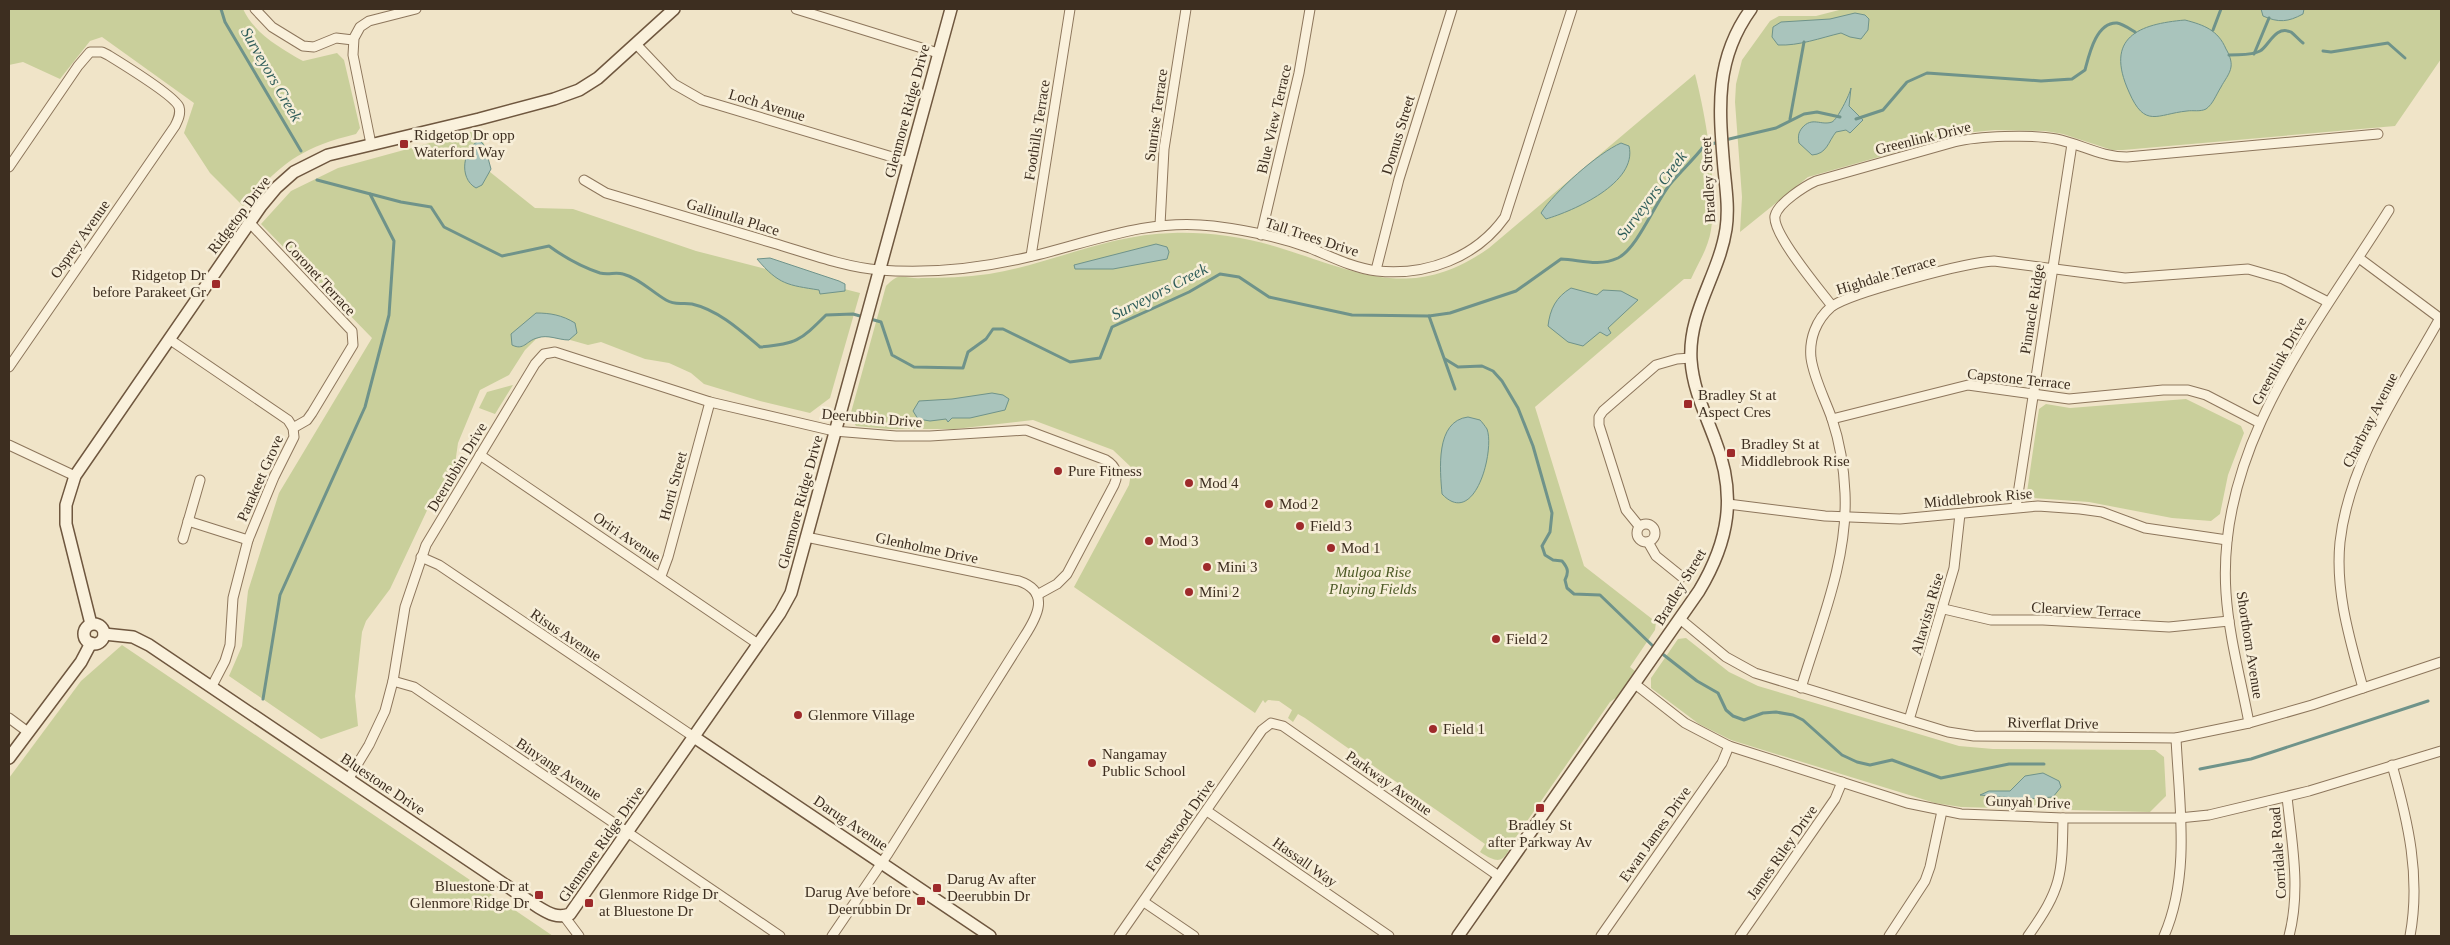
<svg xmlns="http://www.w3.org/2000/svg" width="2450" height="945" viewBox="0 0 2450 945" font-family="Georgia,serif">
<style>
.green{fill:#c9cf9b}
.water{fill:#a9c4bc;stroke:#6f938a}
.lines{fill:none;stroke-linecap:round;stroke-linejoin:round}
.stream{stroke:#6f938a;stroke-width:3}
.street-casing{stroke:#8d765c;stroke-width:11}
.secondary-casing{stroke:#6f573f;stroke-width:14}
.street{stroke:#faf1dc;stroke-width:9}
.secondary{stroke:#faf1dc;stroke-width:11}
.poi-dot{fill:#9e2a2b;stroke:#f7eed8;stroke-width:2}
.labels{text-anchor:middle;stroke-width:5;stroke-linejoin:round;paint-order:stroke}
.street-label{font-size:15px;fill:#3d2e20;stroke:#f7eed8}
.poi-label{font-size:15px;fill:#3d2e20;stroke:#f7eed8;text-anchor:start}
.park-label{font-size:15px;font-style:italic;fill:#4d5a26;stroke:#f7eed8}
.water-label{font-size:16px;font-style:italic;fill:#2f5d5a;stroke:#f7eed8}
</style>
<rect width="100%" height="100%" fill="#f0e4c8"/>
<g class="green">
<path d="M 9,9 L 243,9 C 254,33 280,48 303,61 L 337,53 L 344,60 L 360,128 L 356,134 C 299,148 281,164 243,206 L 210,173 L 184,133 L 194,103 L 102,37 L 90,41 L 60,79 L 23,62 L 9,65 Z"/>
<path d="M 1843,9 L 2441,9 L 2441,59 L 2395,126 L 2123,150 L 2112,150 L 2063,134 L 2045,131 L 1995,130 L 1964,133 L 1808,177 L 1740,232 L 1742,197 L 1735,102 L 1736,84 L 1742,60 L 1770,21 L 1779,16 L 1816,16 Z"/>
<path d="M 1695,74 C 1706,117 1718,186 1711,230 C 1708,249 1698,263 1691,279 L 1684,279 L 1535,407 L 1584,566 L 1656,622 L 1655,630 L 1630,667 L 1635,671 L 1617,697 L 1610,702 L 1516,837 C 1504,858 1504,868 1480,852 L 1485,844 L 1305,718 L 1298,714 L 1293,722 L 1288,718 L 1292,710 L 1279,701 L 1268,700 L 1265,703 L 1263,700 L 1255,713 L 1074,587 L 1129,485 L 1132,468 L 1113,450 L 1033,420 L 955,429 L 889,429 L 856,426 L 850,416 L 886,286 C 889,283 894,278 898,277 C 905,276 914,279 921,278 C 943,278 966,277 989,274 C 1051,264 1109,234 1173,233 C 1208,232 1244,237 1277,247 C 1358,272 1411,303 1489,248 Z"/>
<path d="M 481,129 L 490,172 L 535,208 L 573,209 L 696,251 L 860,293 L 830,398 L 810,413 L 760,401 L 704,384 L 691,373 L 669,363 L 645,359 L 601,342 L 588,345 L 549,334 L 536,339 L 525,350 L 509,375 L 480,390 L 458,443 L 455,464 L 431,502 L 390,589 L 366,621 L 362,632 L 355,696 L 358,726 L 321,739 L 229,676 L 242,646 L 248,591 L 279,493 L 372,338 L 261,224 L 291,191 L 338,168 Z"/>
<path d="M 513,385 L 495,414 L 479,408 L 487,392 Z"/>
<path d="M 2186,399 L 2241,426 L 2244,433 L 2228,475 L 2220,514 L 2211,521 L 2172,518 L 2089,502 L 2033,498 L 2027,492 L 2039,409 L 2046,404 L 2070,408 Z"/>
<path d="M 1686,638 L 1729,672 L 1758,686 L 1959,746 L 1993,749 L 2155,750 L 2164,757 L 2166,796 L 2150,812 L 1961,807 L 1935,803 L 1731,740 L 1699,724 L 1651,688 L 1651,678 L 1678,639 Z"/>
<path d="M 122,645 L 553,936 L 9,936 L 9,778 L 81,681 Z"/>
</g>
<g class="water">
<path d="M 2261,9 L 2304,9 L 2303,14 C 2288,22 2279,23 2263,16 Z"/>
<path d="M 1855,13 L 1865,15 L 1869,19 L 1868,30 L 1861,39 L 1850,37 L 1841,33 C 1820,38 1799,46 1778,45 L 1772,37 L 1773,27 L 1781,22 L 1830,19 Z"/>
<path d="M 2185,20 C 2204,25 2218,30 2226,49 C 2229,54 2232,61 2231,67 C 2230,74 2224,81 2221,87 C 2216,95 2213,104 2206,109 C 2200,112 2193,110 2187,111 C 2157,114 2145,129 2129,92 C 2104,37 2139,24 2185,20 Z"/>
<path d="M 1851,88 L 1849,106 L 1863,120 L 1850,133 L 1846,130 L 1836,132 C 1828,142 1827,154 1812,155 L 1799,143 C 1798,137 1798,133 1802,128 C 1812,116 1821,126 1832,122 C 1837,120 1850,94 1851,88 Z"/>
<path d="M 480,140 L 485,147 L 491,169 L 482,185 L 476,188 C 458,178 463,148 480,140 Z"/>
<path d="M 1621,143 L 1629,146 C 1638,183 1573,211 1546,219 L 1541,213 C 1554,192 1598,153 1621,143 Z"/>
<path d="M 1156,244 L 1167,247 L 1169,252 L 1167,259 L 1113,269 L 1075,269 L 1074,265 Z"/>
<path d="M 770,258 L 839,281 L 845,284 L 845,291 L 820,294 L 819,290 C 788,285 779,285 757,259 Z"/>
<path d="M 1571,288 L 1597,295 L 1603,290 L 1621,291 L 1638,300 L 1608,328 L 1611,333 L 1607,336 L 1600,332 L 1583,346 L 1568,342 L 1548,326 C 1550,309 1556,297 1571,288 Z"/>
<path d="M 536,313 C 550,313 562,315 575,323 L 577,333 L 569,340 C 558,340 548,334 537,338 C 526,341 524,351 512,345 L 511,334 Z"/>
<path d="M 992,393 L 1003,395 L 1009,399 L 1005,410 L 970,418 L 952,418 L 948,422 L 946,419 L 930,421 L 918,419 L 913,411 L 919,401 L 952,399 Z"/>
<path d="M 1468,417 L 1480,420 C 1482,422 1485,426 1487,429 C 1495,450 1475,529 1442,494 C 1440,470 1435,421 1468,417 Z"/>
<path d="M 2043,773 L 2059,781 L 2061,787 L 2053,797 L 2024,799 L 1980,795 L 1989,791 L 2010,791 L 2025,776 Z"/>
</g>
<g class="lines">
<g class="stream">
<path d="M 221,9 L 225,22 L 301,151"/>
<path d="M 2213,30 L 2221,9"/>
<path d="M 2323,51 L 2331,52 L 2388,43 L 2405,58"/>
<path d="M 2254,54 L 2269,18"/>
<path d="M 2229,55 C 2239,54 2251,56 2260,51 C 2269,46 2275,25 2291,32 C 2295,35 2299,40 2303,43"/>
<path d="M 1790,119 L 1804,42"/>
<path d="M 1856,119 L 1883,110 L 1907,82 L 1927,73 L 2041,81 L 2072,79 L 2085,70 C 2089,55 2096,22 2117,23 C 2123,24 2130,29 2135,32"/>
<path d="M 1725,140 L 1776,128 L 1804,114 L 1817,112 L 1840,117"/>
<path d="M 317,180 L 401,202 L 431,207 L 444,227 L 502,256 L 549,246 C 564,257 582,267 600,273 C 608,275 616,272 623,274 C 639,278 652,292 666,300 C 676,306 682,302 692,304 C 718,310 740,330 760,347 C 796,344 800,341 826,315 L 853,314 L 881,322 L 892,355 L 914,367 L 963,368 L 968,352 L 986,339 L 993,329 L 1003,329 L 1070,362 L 1100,358 L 1112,327 L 1189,292 L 1220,274 L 1239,277 L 1269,297 L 1352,315 L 1429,316 L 1450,313 L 1516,291 L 1561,259 C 1581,260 1598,267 1618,258 C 1638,248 1655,202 1671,183 C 1682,170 1694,159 1704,146 L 1719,142"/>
<path d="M 1429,316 L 1455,389"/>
<path d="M 1445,359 L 1458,367 L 1482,366 L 1493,371 L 1502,381 L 1518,408 L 1533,446 L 1552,513 L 1550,532 L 1542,546 L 1545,555 L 1553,560 L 1562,561 C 1568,568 1569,572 1565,580 L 1567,588 L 1574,594 L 1600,595 L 1655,648"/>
<path d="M 1660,652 L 1697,681 L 1718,693 L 1726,710 L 1733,716 L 1744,720 L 1763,713 L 1776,712 L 1793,715 L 1803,720 L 1842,755 L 1857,762 L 1870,765 L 1892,760 L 1941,778 L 2009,764 L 2044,764"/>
<path d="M 263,699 L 280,595 L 365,407 L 389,315 L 394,241 L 370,194"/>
<path d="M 2200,769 L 2251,759 L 2428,701"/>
</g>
<g class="street-casing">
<g id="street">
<path d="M 255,9 L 272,27 L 303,46 L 314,47 L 336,38 L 353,40"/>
<path d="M 796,9 L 938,53"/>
<path d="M 636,44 L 674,84 L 702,100 L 909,162"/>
<path d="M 371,144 L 353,55 L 354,38 L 360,27 L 369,21 L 416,9"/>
<path d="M 9,167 L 78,66 L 90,52 L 102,52 L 108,55 C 121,63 175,96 179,107 C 181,114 178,120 175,126 L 9,367"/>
<path d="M 584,180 L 606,193 C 662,210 718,227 773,243 C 807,253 844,267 879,270 C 929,274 984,268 1033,256 C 1094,241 1150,218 1213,226 C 1245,230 1280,237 1310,248 C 1332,257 1353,268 1377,271 C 1426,276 1476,258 1505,217 L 1572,9"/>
<path d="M 249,222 L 352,331 L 353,345 L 312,413 L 307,420 L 293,428"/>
<path d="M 1160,225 L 1164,149 L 1186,9"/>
<path d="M 1261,235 L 1299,73 L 1310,9"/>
<path d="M 1031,256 L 1070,9"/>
<path d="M 2359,258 L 2441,319"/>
<path d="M 1376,270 L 1399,179 L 1452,9"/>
<path d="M 1832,306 C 1820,290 1772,234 1775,216 C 1778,203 1805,186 1816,181 L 1954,142 C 1978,136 2032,134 2056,139 C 2081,144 2101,157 2127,157 L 2378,134"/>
<path d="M 169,339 L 288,420 L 293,428 L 294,437 L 274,477 L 248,540 L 233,598 L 230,645 L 225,661 L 212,686"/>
<path d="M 1832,419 L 1968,385 L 2069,399 L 2163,390 L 2188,390 L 2206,395 L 2260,423"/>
<path d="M 9,445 L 75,476"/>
<path d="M 480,455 L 758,644"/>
<path d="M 1728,504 L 1825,516 L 1900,519 L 2038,506 L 2080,509 L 2102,512 L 2145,528 L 2227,540"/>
<path d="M 2016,507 L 2072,144"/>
<path d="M 188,521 L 248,540"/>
<circle cx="1646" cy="533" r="9"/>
<path d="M 1639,526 L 1626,510 L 1599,425 L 1599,417 L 1603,411 L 1656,365 L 1677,359 L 1691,358"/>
<path d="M 806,537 L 1019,581 C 1051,592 1037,617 1024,637 L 887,855 L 832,936"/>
<path d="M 183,539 L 200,480"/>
<path d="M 1648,542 L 1656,556 L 1682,577"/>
<path d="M 421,557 L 439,565 L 694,737"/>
<path d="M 661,576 L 668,557 L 710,402"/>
<path d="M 1944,609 L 1991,620 L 2043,620 L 2169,627 L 2229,621"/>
<path d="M 1680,619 L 1726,657 L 1755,673 L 1948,732 L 1974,736 L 2176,738 L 2249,723 L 2312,705 L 2441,662"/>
<path d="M 393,681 L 414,687 L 780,936"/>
<path d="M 1635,684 L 1685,723 L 1729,746 L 1907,803 L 1961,814 L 2063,818 L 2179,818 L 2209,815 L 2309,791 L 2441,751"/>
<path d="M 1801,688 C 1820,625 1848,560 1845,493 C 1844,468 1840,443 1832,419 C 1825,399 1814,379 1811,358 C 1809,339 1816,320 1831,307 C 1849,293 1968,262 1994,261 L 2125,278 L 2248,269 L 2283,279 L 2328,302"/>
<path d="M 2363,688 C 2350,640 2335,592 2340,542 C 2349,461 2401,388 2440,318"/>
<path d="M 9,718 L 28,732"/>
<path d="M 1909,720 L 1954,568 L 1960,514"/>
<path d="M 2249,723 C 2241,680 2229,637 2226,593 C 2216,446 2316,327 2389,210"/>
<path d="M 2392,765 C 2408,821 2421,877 2410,936"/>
<path d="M 349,778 L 369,745 L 385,711 L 393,681 L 405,607 L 426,545 L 535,364 L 544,354 L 555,352 L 710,402 L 834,431 L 896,436 L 930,436 L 1026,430 L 1106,460 C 1116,466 1119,475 1114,485 L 1067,574 L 1057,584 L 1037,595"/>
<path d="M 2287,797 C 2292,844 2301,890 2289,936"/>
<path d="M 1207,811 L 1389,936"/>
<path d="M 1144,902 L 1194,936"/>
<path d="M 564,916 L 579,936"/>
<path d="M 1119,936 L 1262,730 L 1271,723 L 1283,726 L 1500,877"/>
<path d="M 1601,936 L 1722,763 L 1729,746"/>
<path d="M 1740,936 L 1835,799 L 1842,782"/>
<path d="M 1889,936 L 1925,881 L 1930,867 L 1942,811"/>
<path d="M 2028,936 C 2062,888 2062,876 2063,818"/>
<path d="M 2164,936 C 2191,874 2179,803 2176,738"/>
</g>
</g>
<g class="secondary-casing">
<g id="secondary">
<circle cx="94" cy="634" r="10"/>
<path d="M 91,624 L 66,524 L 66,505 L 75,476 L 261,206 L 276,188 L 294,172 L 328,155 L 479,119 L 554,99 L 579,90 L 598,78 L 674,9"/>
<path d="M 104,634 L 133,637 L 149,645 L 538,907 C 548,913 557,919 570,914 L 780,613 L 791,593 L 951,9"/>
<path d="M 694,737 L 990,936"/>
<path d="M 9,758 L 81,662 L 91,643"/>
<path d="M 1458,936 L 1699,591 C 1729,541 1737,495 1715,440 C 1705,413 1693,389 1691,360 C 1688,312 1719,275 1726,229 C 1729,209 1726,189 1724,169 C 1719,109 1714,60 1751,9"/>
</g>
</g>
<use href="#street" class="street"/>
<use href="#secondary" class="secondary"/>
</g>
<g class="poi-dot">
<rect x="399" y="139" width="10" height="10" rx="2.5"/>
<rect x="211" y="279" width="10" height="10" rx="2.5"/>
<rect x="1683" y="399" width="10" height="10" rx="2.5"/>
<rect x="1726" y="448" width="10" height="10" rx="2.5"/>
<circle cx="1058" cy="471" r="5"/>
<circle cx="1189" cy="483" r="5"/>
<circle cx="1269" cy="504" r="5"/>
<circle cx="1300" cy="526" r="5"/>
<circle cx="1149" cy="541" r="5"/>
<circle cx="1331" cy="548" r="5"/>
<circle cx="1207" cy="567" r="5"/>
<circle cx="1189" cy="592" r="5"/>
<circle cx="1496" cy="639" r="5"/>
<circle cx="798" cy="715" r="5"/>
<circle cx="1433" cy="729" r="5"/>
<circle cx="1092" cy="763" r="5"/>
<rect x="1535" y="803" width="10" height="10" rx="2.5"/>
<rect x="932" y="883" width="10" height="10" rx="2.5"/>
<rect x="534" y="890" width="10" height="10" rx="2.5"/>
<rect x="916" y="896" width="10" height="10" rx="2.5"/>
<rect x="584" y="898" width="10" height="10" rx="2.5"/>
</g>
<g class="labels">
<g class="street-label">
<text transform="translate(767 105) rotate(17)" y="5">Loch Avenue</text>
<text transform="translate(907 111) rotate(-75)" y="5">Glenmore Ridge Drive</text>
<text transform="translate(1156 115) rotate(-82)" y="5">Sunrise Terrace</text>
<text transform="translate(1274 119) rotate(-77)" y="5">Blue View Terrace</text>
<text transform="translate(1037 130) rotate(-81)" y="5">Foothills Terrace</text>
<text transform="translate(1398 135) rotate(-73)" y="5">Domus Street</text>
<text transform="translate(1923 138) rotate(-14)" y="5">Greenlink Drive</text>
<text transform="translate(1708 180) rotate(-93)" y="5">Bradley Street</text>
<text transform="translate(239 215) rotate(-53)" y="5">Ridgetop Drive</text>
<text transform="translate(733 217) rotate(17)" y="5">Gallinulla Place</text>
<text transform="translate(1312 237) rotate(18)" y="5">Tall Trees Drive</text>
<text transform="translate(80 239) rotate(-55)" y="5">Osprey Avenue</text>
<text transform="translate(1886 275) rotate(-17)" y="5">Highdale Terrace</text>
<text transform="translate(320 278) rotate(47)" y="5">Coronet Terrace</text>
<text transform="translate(2032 309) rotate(-81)" y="5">Pinnacle Ridge</text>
<text transform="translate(2279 361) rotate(-61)" y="5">Greenlink Drive</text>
<text transform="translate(2019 379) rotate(6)" y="5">Capstone Terrace</text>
<text transform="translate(872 418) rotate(5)" y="5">Deerubbin Drive</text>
<text transform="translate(2370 420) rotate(-63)" y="5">Charbray Avenue</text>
<text transform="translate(457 467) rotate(-59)" y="5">Deerubbin Drive</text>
<text transform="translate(260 478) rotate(-66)" y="5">Parakeet Grove</text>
<text transform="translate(673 486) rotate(-75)" y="5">Horti Street</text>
<text transform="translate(1978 498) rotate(-5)" y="5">Middlebrook Rise</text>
<text transform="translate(800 502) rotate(-75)" y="5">Glenmore Ridge Drive</text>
<text transform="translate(627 537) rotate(34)" y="5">Oriri Avenue</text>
<text transform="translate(927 548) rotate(12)" y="5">Glenholme Drive</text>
<text transform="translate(1680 587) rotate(-59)" y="5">Bradley Street</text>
<text transform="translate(2086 610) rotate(3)" y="5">Clearview Terrace</text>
<text transform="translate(1927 614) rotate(-74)" y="5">Altavista Rise</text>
<text transform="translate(566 635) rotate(34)" y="5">Risus Avenue</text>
<text transform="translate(2250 645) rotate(81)" y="5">Shorthorn Avenue</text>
<text transform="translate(2053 723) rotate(1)" y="5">Riverflat Drive</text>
<text transform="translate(559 769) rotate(34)" y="5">Binyang Avenue</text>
<text transform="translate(1389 783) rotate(35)" y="5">Parkway Avenue</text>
<text transform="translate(383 784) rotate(34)" y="5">Bluestone Drive</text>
<text transform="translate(2028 802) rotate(2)" y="5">Gunyah Drive</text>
<text transform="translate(851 823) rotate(34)" y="5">Darug Avenue</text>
<text transform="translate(1180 825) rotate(-55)" y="5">Forestwood Drive</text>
<text transform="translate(1655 834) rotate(-55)" y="5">Ewan James Drive</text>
<text transform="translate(601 844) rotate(-55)" y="5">Glenmore Ridge Drive</text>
<text transform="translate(1782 852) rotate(-55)" y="5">James Riley Drive</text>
<text transform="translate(2278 853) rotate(-94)" y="5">Corridale Road</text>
<text transform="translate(1305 862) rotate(35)" y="5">Hassall Way</text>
</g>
<g class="poi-label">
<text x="414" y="140">Ridgetop Dr opp<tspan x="414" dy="17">Waterford Way</tspan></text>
<text x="206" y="280" text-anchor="end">Ridgetop Dr<tspan x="206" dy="17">before Parakeet Gr</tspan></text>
<text x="1698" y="400">Bradley St at<tspan x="1698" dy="17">Aspect Cres</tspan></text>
<text x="1741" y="449">Bradley St at<tspan x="1741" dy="17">Middlebrook Rise</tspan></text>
<text x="1068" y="476">Pure Fitness</text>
<text x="1199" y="488">Mod 4</text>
<text x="1279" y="509">Mod 2</text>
<text x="1310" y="531">Field 3</text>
<text x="1159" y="546">Mod 3</text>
<text x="1341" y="553">Mod 1</text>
<text x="1217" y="572">Mini 3</text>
<text x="1199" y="597">Mini 2</text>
<text x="1506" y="644">Field 2</text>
<text x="808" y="720">Glenmore Village</text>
<text x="1443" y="734">Field 1</text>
<text x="1102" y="759">Nangamay<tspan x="1102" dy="17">Public School</tspan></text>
<text x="1540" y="830" text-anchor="middle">Bradley St<tspan x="1540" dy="17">after Parkway Av</tspan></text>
<text x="947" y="884">Darug Av after<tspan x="947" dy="17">Deerubbin Dr</tspan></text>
<text x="529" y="891" text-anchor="end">Bluestone Dr at<tspan x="529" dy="17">Glenmore Ridge Dr</tspan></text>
<text x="911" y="897" text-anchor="end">Darug Ave before<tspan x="911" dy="17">Deerubbin Dr</tspan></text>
<text x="599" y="899">Glenmore Ridge Dr<tspan x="599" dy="17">at Bluestone Dr</tspan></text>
</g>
<g class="park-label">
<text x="1373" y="577">Mulgoa Rise<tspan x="1373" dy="17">Playing Fields</tspan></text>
</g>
<g class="water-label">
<text transform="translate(272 74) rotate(60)" y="6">Surveyors Creek</text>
<text transform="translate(1651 195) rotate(-53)" y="6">Surveyors Creek</text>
<text transform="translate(1159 291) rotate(-27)" y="6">Surveyors Creek</text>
</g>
</g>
<rect width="2450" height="945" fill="none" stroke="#3d2e20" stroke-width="20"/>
</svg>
